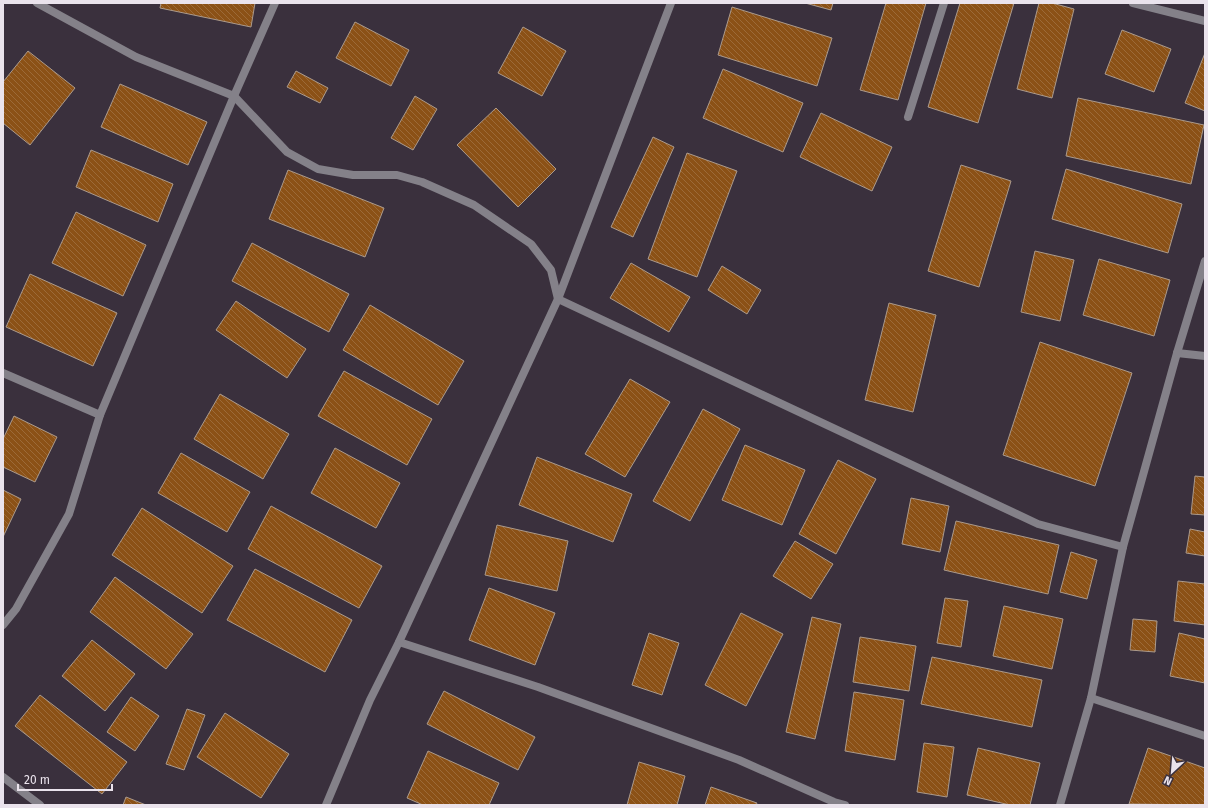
<svg xmlns="http://www.w3.org/2000/svg" width="1208" height="808" viewBox="0 0 1208 808" font-family="'Fira Sans',sans-serif">
<style>
.building{fill:url(#building-back-hatch);stroke:#ab9a8c}
.lines{fill:none;stroke-linecap:round;stroke-linejoin:round}
.street{stroke:#848189;stroke-width:8}
</style>
<defs>
<pattern id="building-back-hatch" width="6" height="6" patternUnits="userSpaceOnUse"><rect width="6" height="6" fill="#8b5116"/><path d="M-1 5l2 2M0 0l6 6M5-1l2 2" fill="none" stroke="#9c6a38"/></pattern>
</defs>
<rect width="100%" height="100%" fill="#3a303d"/>
<g class="building">
<path d="M 161,3 L 255,3 L 251,27 L 160,8 Z"/>
<path d="M 805,3 L 833,3 L 831,10 Z"/>
<path d="M 886,3 L 926,3 L 898,100 L 860,90 Z"/>
<path d="M 960,3 L 1014,3 L 978,123 L 928,107 Z"/>
<path d="M 1039,3 L 1052,3 L 1074,9 L 1052,98 L 1017,89 Z"/>
<path d="M 732,7 L 832,38 L 817,86 L 718,55 Z"/>
<path d="M 355,22 L 409,50 L 391,86 L 336,58 Z"/>
<path d="M 523,27 L 566,51 L 542,96 L 498,73 Z"/>
<path d="M 1122,30 L 1171,49 L 1154,92 L 1105,74 Z"/>
<path d="M 28,51 L 75,88 L 30,145 L 3,123 L 3,82 Z"/>
<path d="M 1205,53 L 1205,111 L 1185,103 Z"/>
<path d="M 723,69 L 803,103 L 783,152 L 703,118 Z"/>
<path d="M 296,71 L 328,88 L 320,103 L 287,87 Z"/>
<path d="M 120,84 L 207,122 L 188,165 L 101,127 Z"/>
<path d="M 415,96 L 437,109 L 413,150 L 391,138 Z"/>
<path d="M 1078,98 L 1204,125 L 1191,184 L 1066,156 Z"/>
<path d="M 496,108 L 556,169 L 518,207 L 457,145 Z"/>
<path d="M 821,113 L 892,147 L 872,191 L 800,157 Z"/>
<path d="M 653,137 L 674,147 L 633,237 L 611,227 Z"/>
<path d="M 91,150 L 173,184 L 158,222 L 76,187 Z"/>
<path d="M 687,153 L 737,171 L 697,277 L 648,259 Z"/>
<path d="M 961,165 L 1011,181 L 979,287 L 928,271 Z"/>
<path d="M 1066,169 L 1182,204 L 1168,253 L 1052,219 Z"/>
<path d="M 288,170 L 384,208 L 365,257 L 269,219 Z"/>
<path d="M 76,212 L 146,245 L 123,296 L 52,263 Z"/>
<path d="M 252,243 L 349,294 L 329,332 L 232,281 Z"/>
<path d="M 1035,251 L 1074,260 L 1060,321 L 1021,312 Z"/>
<path d="M 1099,259 L 1170,280 L 1154,336 L 1083,315 Z"/>
<path d="M 631,263 L 690,297 L 669,332 L 610,298 Z"/>
<path d="M 722,266 L 761,290 L 747,314 L 708,290 Z"/>
<path d="M 30,274 L 117,313 L 93,366 L 6,327 Z"/>
<path d="M 236,301 L 306,349 L 287,378 L 216,330 Z"/>
<path d="M 889,303 L 936,315 L 913,412 L 865,400 Z"/>
<path d="M 370,305 L 464,361 L 438,405 L 343,350 Z"/>
<path d="M 1040,342 L 1132,373 L 1095,486 L 1003,455 Z"/>
<path d="M 344,371 L 432,419 L 407,465 L 318,416 Z"/>
<path d="M 630,379 L 670,402 L 625,477 L 585,454 Z"/>
<path d="M 220,394 L 289,434 L 263,479 L 194,439 Z"/>
<path d="M 703,409 L 740,429 L 690,521 L 653,501 Z"/>
<path d="M 14,416 L 57,437 L 35,482 L 3,467 L 3,439 Z"/>
<path d="M 745,445 L 805,470 L 782,525 L 722,500 Z"/>
<path d="M 335,448 L 400,483 L 376,528 L 311,493 Z"/>
<path d="M 181,453 L 250,492 L 227,532 L 158,493 Z"/>
<path d="M 537,457 L 632,494 L 613,542 L 519,505 Z"/>
<path d="M 838,460 L 876,479 L 836,554 L 799,534 Z"/>
<path d="M 1195,476 L 1205,477 L 1205,515 L 1191,514 Z"/>
<path d="M 3,490 L 21,499 L 3,537 Z"/>
<path d="M 911,498 L 949,506 L 940,552 L 902,544 Z"/>
<path d="M 271,506 L 382,566 L 359,608 L 248,549 Z"/>
<path d="M 142,508 L 233,566 L 202,613 L 112,555 Z"/>
<path d="M 956,521 L 1059,545 L 1048,594 L 944,570 Z"/>
<path d="M 497,525 L 568,541 L 557,591 L 485,575 Z"/>
<path d="M 1190,529 L 1205,532 L 1205,556 L 1186,553 Z"/>
<path d="M 795,541 L 833,564 L 811,599 L 773,576 Z"/>
<path d="M 1071,552 L 1097,560 L 1087,599 L 1060,592 Z"/>
<path d="M 255,569 L 352,620 L 325,672 L 227,620 Z"/>
<path d="M 115,577 L 193,634 L 166,669 L 90,612 Z"/>
<path d="M 1178,581 L 1205,584 L 1205,625 L 1174,621 Z"/>
<path d="M 489,588 L 555,613 L 535,665 L 469,640 Z"/>
<path d="M 945,598 L 968,601 L 961,647 L 937,643 Z"/>
<path d="M 1004,606 L 1063,619 L 1052,669 L 993,656 Z"/>
<path d="M 741,613 L 783,634 L 746,706 L 705,685 Z"/>
<path d="M 812,617 L 841,624 L 815,739 L 786,732 Z"/>
<path d="M 1133,619 L 1157,621 L 1155,652 L 1130,650 Z"/>
<path d="M 649,633 L 679,643 L 662,695 L 632,685 Z"/>
<path d="M 1179,633 L 1205,639 L 1205,683 L 1170,676 Z"/>
<path d="M 860,637 L 916,646 L 909,691 L 853,682 Z"/>
<path d="M 92,640 L 135,674 L 105,711 L 62,676 Z"/>
<path d="M 932,657 L 1042,680 L 1032,727 L 921,704 Z"/>
<path d="M 444,691 L 535,737 L 518,770 L 427,724 Z"/>
<path d="M 854,692 L 904,700 L 895,760 L 845,751 Z"/>
<path d="M 40,695 L 127,762 L 102,794 L 15,726 Z"/>
<path d="M 131,697 L 159,716 L 135,751 L 107,732 Z"/>
<path d="M 187,709 L 205,715 L 184,770 L 166,764 Z"/>
<path d="M 225,713 L 289,754 L 261,798 L 197,757 Z"/>
<path d="M 924,743 L 954,747 L 947,797 L 917,792 Z"/>
<path d="M 978,748 L 1040,763 L 1030,805 L 1010,805 L 967,795 Z"/>
<path d="M 1148,748 L 1205,768 L 1205,805 L 1129,804 Z"/>
<path d="M 428,751 L 499,783 L 489,805 L 423,805 L 407,798 Z"/>
<path d="M 639,762 L 685,776 L 677,805 L 627,805 Z"/>
<path d="M 711,787 L 757,803 L 756,805 L 705,805 Z"/>
<path d="M 126,797 L 146,805 L 123,805 Z"/>
</g>
<g class="lines">
<g class="street">
<path d="M 37,3 L 136,57 L 234,96 L 287,152 L 318,169 L 353,175 L 397,175 L 422,182 L 474,205 L 531,244 L 551,270 L 558,299 L 1038,524 L 1123,547"/>
<path d="M 1133,3 L 1205,21"/>
<path d="M 908,117 L 944,3"/>
<path d="M 1177,353 L 1205,356"/>
<path d="M 3,373 L 100,415"/>
<path d="M 3,625 L 16,609 L 69,514 L 100,415 L 234,96 L 275,3"/>
<path d="M 399,642 L 538,687 L 739,760 L 834,802 L 845,805"/>
<path d="M 1091,698 L 1205,736"/>
<path d="M 3,777 L 40,805"/>
<path d="M 326,805 L 370,700 L 399,642 L 558,299 L 671,3"/>
<path d="M 1060,805 L 1091,698 L 1123,547 L 1177,353 L 1205,261"/>
</g>
</g>
<rect width="1208" height="808" fill="none" stroke="#eae3ec" stroke-width="8"/>
<g transform="translate(1172 772) rotate(206)" stroke="#3a303d" stroke-width="3" paint-order="stroke">
<path d="M0-3L7 15L0 10L-7 15Z" fill="#eae3ec"/>
<text y="-6" font-size="11" font-weight="bold" text-anchor="middle" fill="#eae3ec">N</text>
</g>
<path d="M18 784v6h94v-6" fill="none" stroke="#eae3ec" stroke-width="2"/>
<text x="24" y="784" font-size="12" fill="#eae3ec" stroke="#3a303d" stroke-width="3" paint-order="stroke">20 m</text>
</svg>
